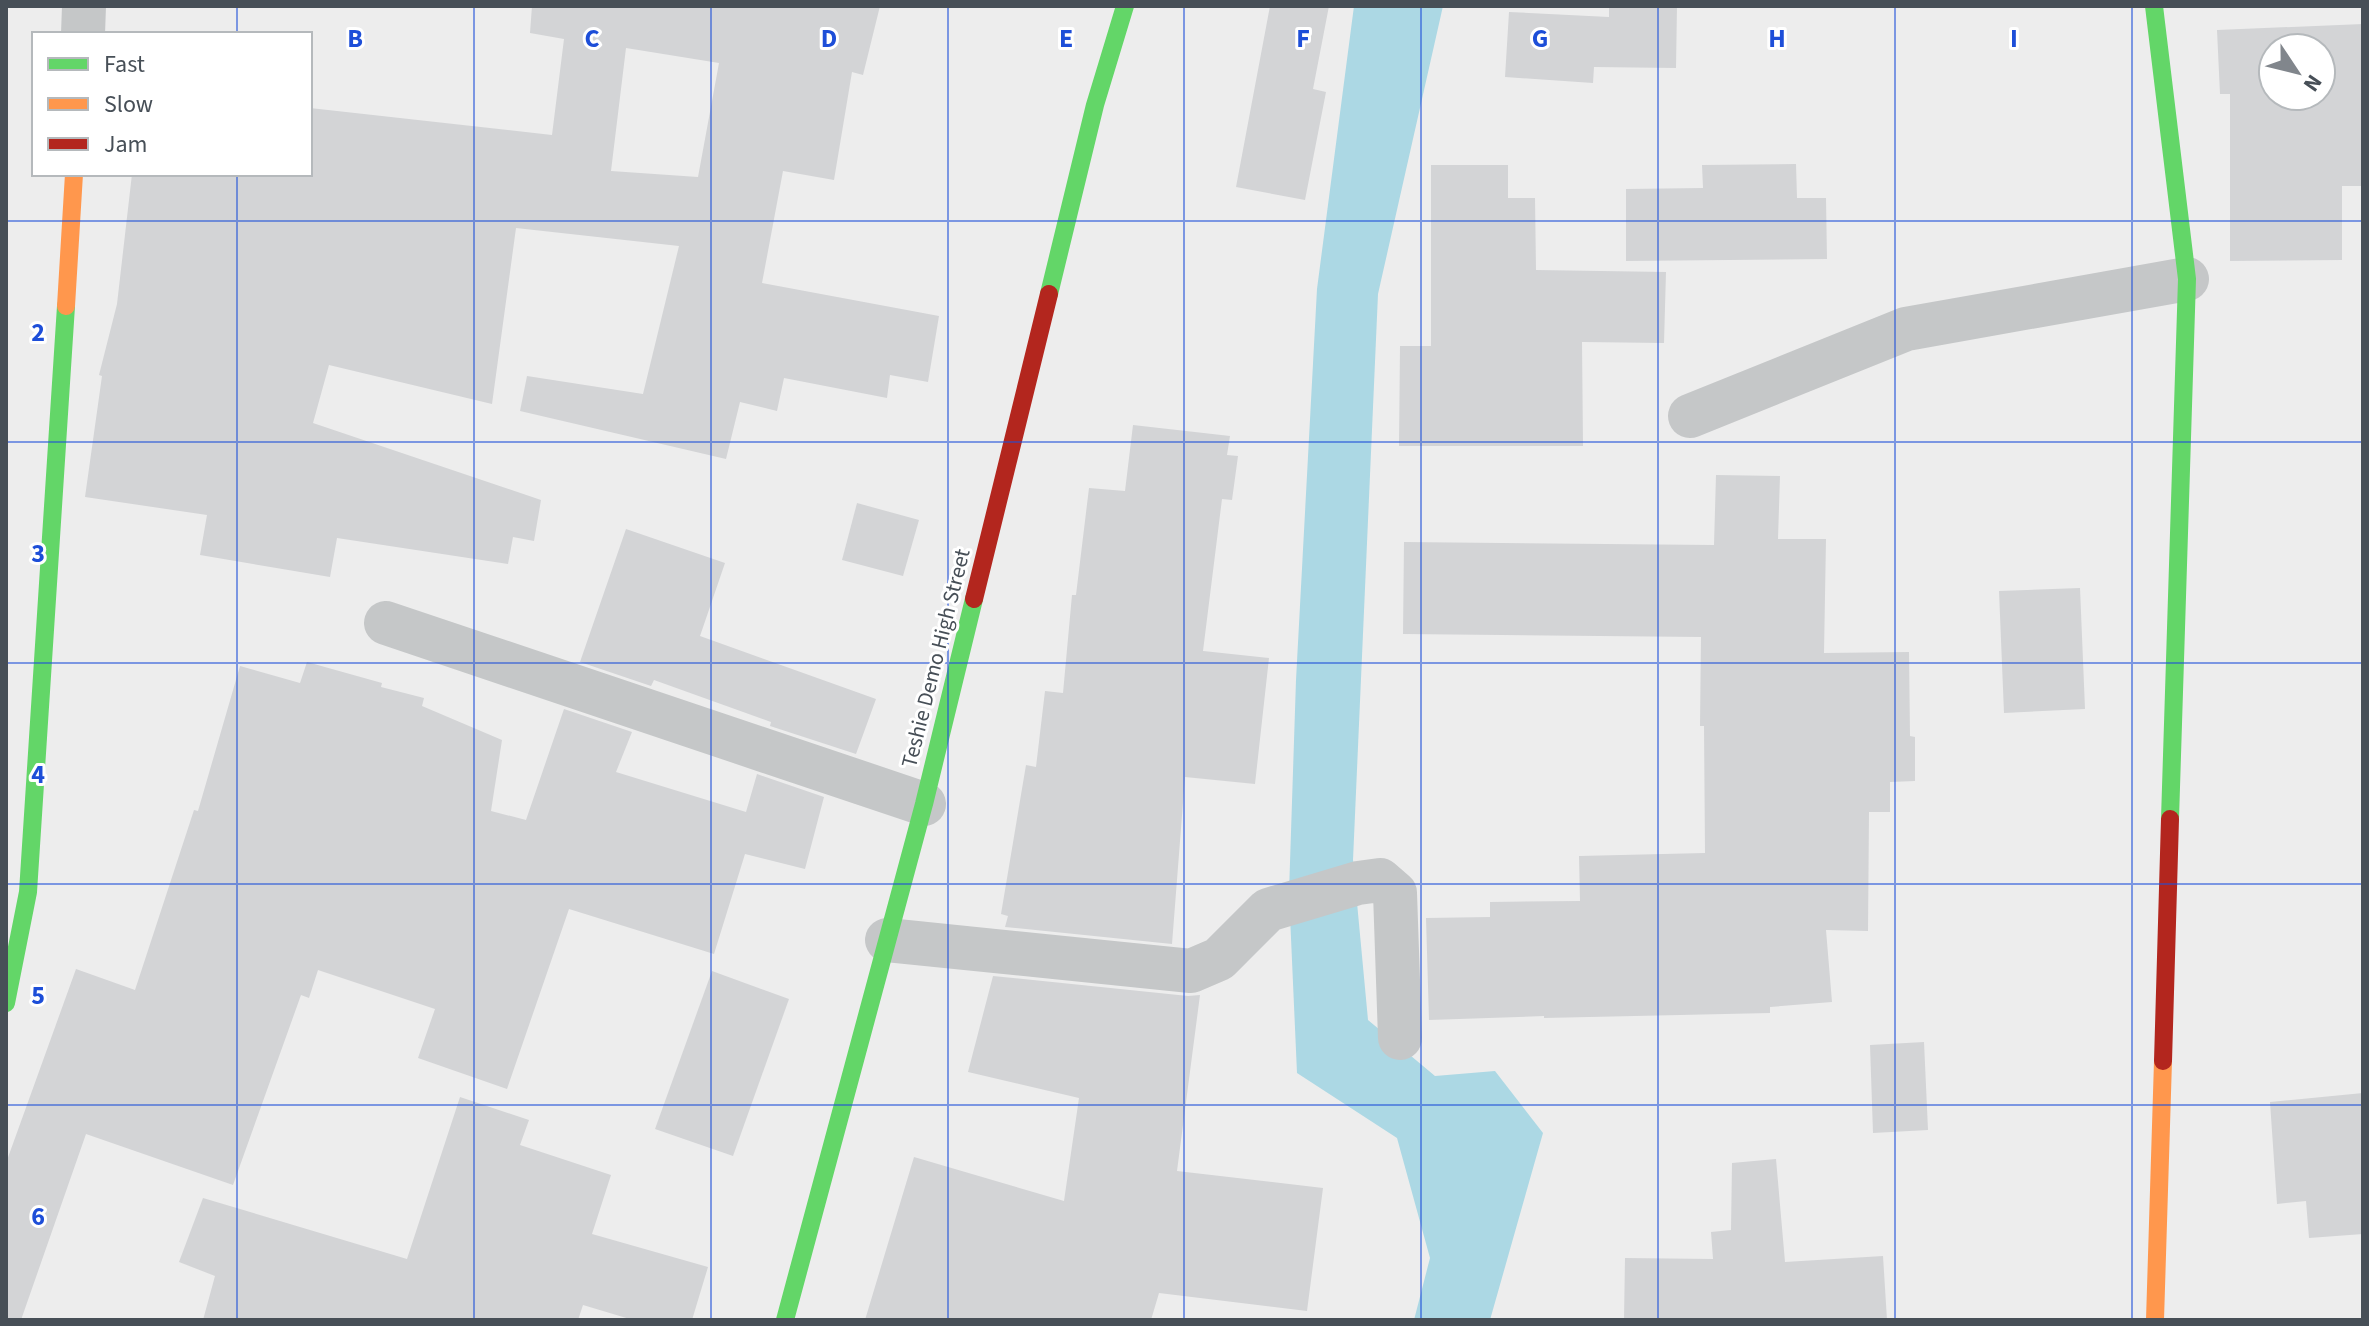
<svg xmlns="http://www.w3.org/2000/svg" width="2369" height="1326" viewBox="0 0 2369 1326" font-family="'Source Sans 3',sans-serif">
<style>
.water{fill:#acd8e4}
.building{fill:#d3d4d6;fill-rule:evenodd}
.lines{fill:none;stroke-linecap:round;stroke-linejoin:round}
.street{stroke:#c5c7c8;stroke-width:44}
.fast{stroke:#63d668;stroke-width:18}
.slow{stroke:#ff974d;stroke-width:18}
.jam{stroke:#b3261e;stroke-width:18}
.grid{fill:none;stroke:#1d4ed8;stroke-width:2;stroke-opacity:0.55}
.labels{text-anchor:middle;stroke-width:6;stroke-linejoin:round;paint-order:stroke}
.street-label{font-size:22px;fill:#474f57;stroke:#fff}
.grid-label{font-size:26px;text-anchor:middle;font-weight:bold;fill:#1d4ed8;stroke:#fff;stroke-width:6;stroke-linejoin:round;paint-order:stroke}
</style>
<rect width="100%" height="100%" fill="#ededed"/>
<path class="water" d="M 1354,6 L 1443,6 L 1378,294 L 1353,860 L 1368,1020 L 1435,1076 L 1495,1071 L 1543,1133 L 1490,1320 L 1414,1320 L 1430,1258 L 1397,1138 L 1297,1073 L 1289,893 L 1296,680 L 1317,289 Z"/>
<g class="building">
<path d="M 532,6 L 880,6 L 863,75 L 852,72 L 834,180 L 783,171 L 762,283 L 939,316 L 928,382 L 890,375 L 887,398 L 784,378 L 777,411 L 740,402 L 726,459 L 520,411 L 527,376 L 643,394 L 679,246 L 516,228 L 492,404 L 329,365 L 313,423 L 541,500 L 534,541 L 513,537 L 508,564 L 337,538 L 330,577 L 200,555 L 207,515 L 85,497 L 102,376 L 99,375 L 117,304 L 132,174 L 310,174 L 310,108 L 552,135 L 564,39 L 530,33 ZM 626,48 L 719,63 L 698,177 L 611,171 Z"/>
<path d="M 1270,6 L 1329,6 L 1313,89 L 1326,92 L 1305,200 L 1236,187 Z"/>
<path d="M 1609,6 L 1677,6 L 1676,68 L 1594,67 L 1593,83 L 1505,77 L 1509,12 L 1609,17 Z"/>
<path d="M 2363,24 L 2363,186 L 2342,186 L 2342,260 L 2230,261 L 2230,94 L 2220,94 L 2217,30 ZM 2273,48 L 2321,48 L 2321,96 L 2273,96 Z"/>
<path d="M 1796,164 L 1797,198 L 1826,198 L 1827,259 L 1626,261 L 1626,189 L 1703,188 L 1702,165 Z"/>
<path d="M 1431,165 L 1508,165 L 1508,198 L 1535,198 L 1536,270 L 1666,272 L 1664,343 L 1582,342 L 1583,446 L 1399,446 L 1400,346 L 1431,346 Z"/>
<path d="M 1133,425 L 1230,436 L 1227,455 L 1238,456 L 1232,500 L 1222,499 L 1203,651 L 1269,658 L 1255,784 L 1185,777 L 1172,944 L 1005,927 L 1008,916 L 1001,914 L 1026,765 L 1036,767 L 1045,691 L 1063,693 L 1072,595 L 1076,595 L 1089,488 L 1125,491 Z"/>
<path d="M 1716,475 L 1780,476 L 1778,539 L 1826,539 L 1824,653 L 1909,652 L 1910,736 L 1915,737 L 1915,781 L 1890,782 L 1890,812 L 1869,812 L 1868,931 L 1826,930 L 1832,1002 L 1770,1007 L 1770,1013 L 1544,1018 L 1544,1016 L 1429,1020 L 1426,918 L 1490,917 L 1490,902 L 1580,901 L 1579,856 L 1705,853 L 1704,726 L 1700,726 L 1701,637 L 1403,634 L 1404,542 L 1714,545 Z"/>
<path d="M 857,503 L 919,520 L 903,576 L 842,560 Z"/>
<path d="M 626,529 L 725,563 L 700,636 L 876,699 L 856,754 L 770,726 L 771,722 L 654,680 L 651,686 L 580,662 Z"/>
<path d="M 2080,588 L 2085,709 L 2004,713 L 1999,591 Z"/>
<path d="M 307,662 L 382,683 L 381,687 L 424,698 L 422,706 L 502,740 L 491,811 L 526,820 L 564,709 L 632,732 L 616,772 L 746,812 L 757,774 L 824,797 L 805,869 L 745,854 L 714,954 L 569,909 L 507,1089 L 418,1058 L 435,1009 L 318,970 L 309,998 L 301,995 L 233,1185 L 86,1134 L 21,1320 L 6,1320 L 6,1163 L 76,969 L 135,990 L 194,810 L 198,811 L 240,666 L 300,683 Z"/>
<path d="M 712,971 L 789,999 L 733,1156 L 655,1129 Z"/>
<path d="M 993,976 L 1188,996 L 1200,995 L 1177,1171 L 1323,1188 L 1307,1311 L 1159,1293 L 1151,1320 L 865,1320 L 914,1157 L 1064,1201 L 1079,1098 L 968,1072 Z"/>
<path d="M 1924,1042 L 1928,1130 L 1873,1133 L 1870,1045 Z"/>
<path d="M 2363,1093 L 2363,1234 L 2309,1238 L 2306,1201 L 2277,1204 L 2270,1102 Z"/>
<path d="M 460,1097 L 529,1120 L 520,1145 L 611,1175 L 592,1234 L 708,1267 L 692,1320 L 633,1320 L 583,1305 L 578,1320 L 203,1320 L 215,1276 L 179,1262 L 203,1198 L 407,1259 Z"/>
<path d="M 1776,1159 L 1785,1262 L 1883,1256 L 1887,1320 L 1624,1320 L 1625,1258 L 1713,1259 L 1711,1232 L 1731,1230 L 1732,1163 Z"/>
</g>
<g class="lines">
<g class="street">
<path d="M 83,34 L 84,6"/>
<path d="M 1690,416 L 1906,329 L 2187,279"/>
<path d="M 386,623 L 924,804"/>
<path d="M 887,940 L 1191,971 L 1219,959 L 1268,910 L 1358,883 L 1380,880 L 1395,893 L 1400,1038"/>
</g>
<g class="fast">
<path d="M 2154,6 L 2187,279 L 2170,819"/>
<path d="M 1049,294 L 1095,105 L 1125,6"/>
<path d="M 6,1003 L 28,892 L 66,306"/>
<path d="M 785,1320 L 924,804 L 974,599"/>
</g>
<g class="slow">
<path d="M 66,306 L 74,174"/>
<path d="M 2155,1320 L 2163,1061"/>
</g>
<g class="jam">
<path d="M 974,599 L 1049,294"/>
<path d="M 2163,1061 L 2170,819"/>
</g>
</g>
<path class="grid" d="M 237,6 L 237,34M 474,6 L 474,1320M 711,6 L 711,1320M 948,6 L 948,1320M 1184,6 L 1184,1320M 1421,6 L 1421,1320M 1658,6 L 1658,1320M 1895,6 L 1895,1320M 2132,6 L 2132,1320M 237,174 L 237,1320M 6,221 L 2363,221M 6,442 L 2363,442M 6,663 L 2363,663M 6,884 L 2363,884M 6,1105 L 2363,1105"/>
<g class="labels">
<g class="street-label">
<text transform="translate(935 658) rotate(-76)" y="8">Teshie Demo High Street</text>
</g>
</g>
<g class="grid-label">
<text x="355" y="47">B</text>
<text x="592" y="47">C</text>
<text x="829" y="47">D</text>
<text x="1066" y="47">E</text>
<text x="1303" y="47">F</text>
<text x="1540" y="47">G</text>
<text x="1777" y="47">H</text>
<text x="2014" y="47">I</text>
<text x="38" y="341">2</text>
<text x="38" y="562">3</text>
<text x="38" y="783">4</text>
<text x="38" y="1004">5</text>
<text x="38" y="1225">6</text>
</g>
<rect width="2369" height="1326" fill="none" stroke="#474f57" stroke-width="16"/>
<rect x="32" y="32" width="280" height="144" fill="#ffffff" stroke="#b5b9bc" stroke-width="2"/>
<rect x="48" y="58" width="40" height="12" fill="#63d668" stroke="#b5b9bc" stroke-width="2"/>
<text x="104" y="72" font-size="24" fill="#474f57">Fast</text>
<rect x="48" y="98" width="40" height="12" fill="#ff974d" stroke="#b5b9bc" stroke-width="2"/>
<text x="104" y="112" font-size="24" fill="#474f57">Slow</text>
<rect x="48" y="138" width="40" height="12" fill="#b3261e" stroke="#b5b9bc" stroke-width="2"/>
<text x="104" y="152" font-size="24" fill="#474f57">Jam</text>
<g transform="translate(2297 72) rotate(125)"><circle r="38" fill="#ffffff" stroke="#b5b9bc" stroke-width="2"/>
<path d="M0-6L14 30L0 20L-14 30Z" fill="#81868c"/>
<text y="-12" font-size="22" font-weight="bold" text-anchor="middle" fill="#474f57">N</text>
</g>
</svg>
